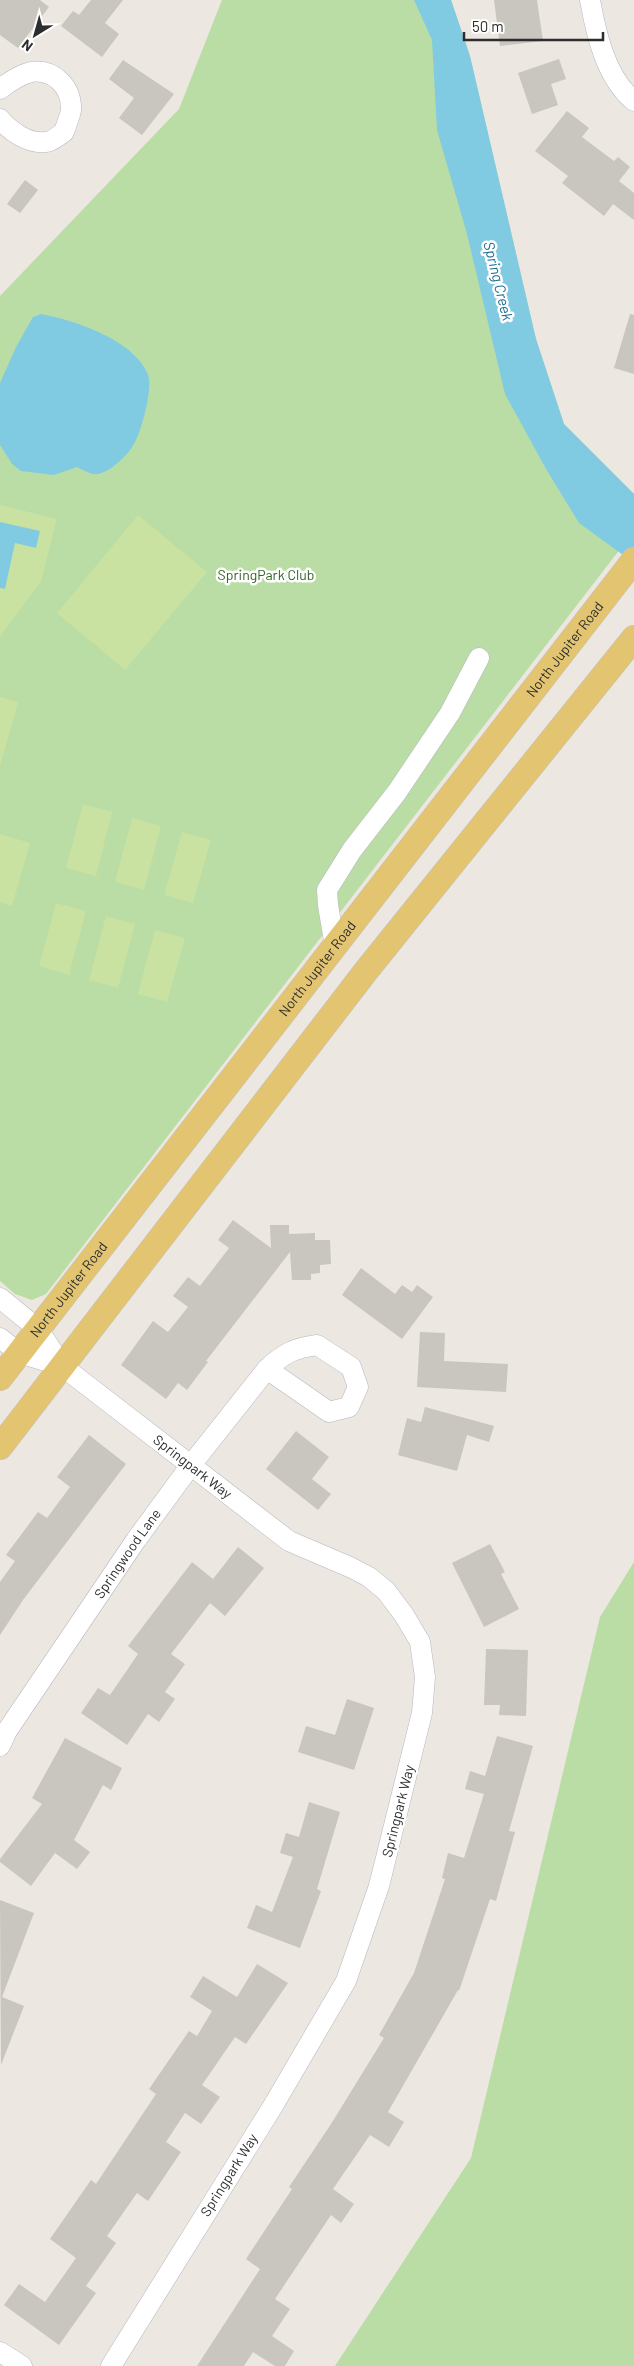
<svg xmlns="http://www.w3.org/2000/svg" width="634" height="2366" viewBox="0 0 634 2366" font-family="Barlow,sans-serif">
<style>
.green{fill:#b9dda4}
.pitch{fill:#c9e2a1}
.water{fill:#81cbe2}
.building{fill:#c9c5bf}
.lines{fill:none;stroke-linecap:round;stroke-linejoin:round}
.minor-casing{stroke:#b4b7bf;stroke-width:21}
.major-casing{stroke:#c4c4c4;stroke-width:26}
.minor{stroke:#fff;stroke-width:20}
.major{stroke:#e2c471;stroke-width:25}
.labels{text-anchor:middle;stroke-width:5;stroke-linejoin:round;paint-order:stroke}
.park-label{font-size:14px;fill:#336323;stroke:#fff}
.street-label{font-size:14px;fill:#2d2d2d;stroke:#fff}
.water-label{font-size:15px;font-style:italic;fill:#1d6c91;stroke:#fff}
</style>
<rect width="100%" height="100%" fill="#ede7e1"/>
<g class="green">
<path d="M 222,0 L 451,0 L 470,56 L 536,339 L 564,424 L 634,494 L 634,531 L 46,1294 L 32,1300 L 15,1294 L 0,1281 L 0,296 L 179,109 Z"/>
<path d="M 634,1562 L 634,2366 L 335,2366 L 471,2158 L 600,1617 Z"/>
</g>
<g class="pitch">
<path d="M 0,505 L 57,519 L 41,581 L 0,637 Z"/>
<path d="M 138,515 L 207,572 L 125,670 L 57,613 Z"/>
<path d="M 0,697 L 18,702 L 0,766 Z"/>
<path d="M 83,804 L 112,812 L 96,876 L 66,868 Z"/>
<path d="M 132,818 L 161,826 L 144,890 L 115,882 Z"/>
<path d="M 182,832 L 211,840 L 193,903 L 164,895 Z"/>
<path d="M 0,834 L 30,843 L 12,906 L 0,902 Z"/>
<path d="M 56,903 L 86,911 L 69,975 L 39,966 Z"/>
<path d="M 106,916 L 135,924 L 118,988 L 89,980 Z"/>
<path d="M 155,930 L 185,938 L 167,1002 L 138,994 Z"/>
</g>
<g class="water">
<path d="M 414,0 L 451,0 L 470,56 L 536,339 L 564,424 L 634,494 L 634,563 L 579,523 L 546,469 L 505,394 L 467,234 L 437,130 L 432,40 Z"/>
<path d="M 41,314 C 74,320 135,340 148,375 C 153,388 142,429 135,442 C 129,454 112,471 98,474 C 91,475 83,470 77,467 L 54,475 L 21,471 L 12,464 L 0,445 L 0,383 L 16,347 L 33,317 Z"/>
<path d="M 0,522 L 40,531 L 36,548 L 15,543 L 5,589 L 0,588 Z"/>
</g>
<g class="building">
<path d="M 0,0 L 40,0 L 49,7 L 18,48 L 0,35 Z"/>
<path d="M 91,0 L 123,0 L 105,23 L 119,34 L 102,57 L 61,26 L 73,11 L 79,15 Z"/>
<path d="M 494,0 L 537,0 L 543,41 L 500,46 Z"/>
<path d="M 559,59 L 566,79 L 551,84 L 558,105 L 532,114 L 518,73 Z"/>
<path d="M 123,60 L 174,94 L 142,135 L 119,118 L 134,98 L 109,79 Z"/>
<path d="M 567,111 L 589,128 L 582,137 L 614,161 L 618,157 L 630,167 L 619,181 L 634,193 L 634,220 L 613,204 L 604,216 L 562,183 L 568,176 L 535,151 Z"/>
<path d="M 25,180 L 38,190 L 20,213 L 7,204 Z"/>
<path d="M 630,314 L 634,315 L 634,374 L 614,368 Z"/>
<path d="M 233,1220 L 271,1248 L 270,1225 L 289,1225 L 289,1234 L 315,1233 L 315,1240 L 330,1240 L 331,1264 L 320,1265 L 320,1273 L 311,1274 L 311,1280 L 292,1280 L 290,1252 L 206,1361 L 208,1362 L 187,1390 L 178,1383 L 166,1399 L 121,1365 L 153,1321 L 168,1332 L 188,1307 L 173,1296 L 188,1277 L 200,1286 L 229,1248 L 218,1240 Z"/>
<path d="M 361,1268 L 395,1294 L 402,1285 L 412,1292 L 417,1285 L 433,1297 L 402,1339 L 342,1295 Z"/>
<path d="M 420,1332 L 445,1333 L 444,1361 L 508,1364 L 506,1392 L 417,1387 Z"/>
<path d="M 425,1407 L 494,1426 L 489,1442 L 467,1435 L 457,1471 L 398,1455 L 407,1418 L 421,1422 Z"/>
<path d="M 296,1431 L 329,1457 L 312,1479 L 331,1494 L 318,1510 L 266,1469 Z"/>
<path d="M 89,1435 L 126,1464 L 23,1600 L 0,1635 L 0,1582 L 15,1561 L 6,1555 L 38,1512 L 47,1518 L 70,1487 L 57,1477 Z"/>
<path d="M 490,1544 L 505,1572 L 501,1574 L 519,1609 L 484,1627 L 452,1563 Z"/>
<path d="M 238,1547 L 264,1568 L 225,1616 L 210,1603 L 171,1654 L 185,1664 L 165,1692 L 175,1699 L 159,1722 L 148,1714 L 127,1745 L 81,1713 L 98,1688 L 110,1695 L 138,1654 L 128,1646 L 192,1562 L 213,1579 Z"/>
<path d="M 486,1649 L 528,1650 L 526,1716 L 499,1715 L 500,1705 L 484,1705 Z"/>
<path d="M 347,1699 L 374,1708 L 354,1770 L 298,1752 L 306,1726 L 335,1735 Z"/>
<path d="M 497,1736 L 533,1746 L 509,1831 L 515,1832 L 496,1901 L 490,1899 L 459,1991 L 458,1990 L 388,2112 L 404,2122 L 389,2147 L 370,2135 L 333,2189 L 354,2204 L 341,2223 L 331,2215 L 275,2299 L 290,2309 L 272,2336 L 294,2351 L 285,2366 L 275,2366 L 253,2352 L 244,2366 L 197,2366 L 260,2269 L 246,2259 L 292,2189 L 289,2187 L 331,2124 L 384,2038 L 379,2035 L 414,1973 L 445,1879 L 442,1878 L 448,1853 L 464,1858 L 484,1794 L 465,1789 L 470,1771 L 485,1776 Z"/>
<path d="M 65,1738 L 122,1768 L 111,1790 L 103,1785 L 74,1840 L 90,1852 L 77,1869 L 55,1853 L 31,1886 L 0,1862 L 0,1859 L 42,1804 L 32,1798 Z"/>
<path d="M 309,1802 L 340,1812 L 317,1889 L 321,1891 L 300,1948 L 247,1928 L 256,1905 L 272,1912 L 293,1857 L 280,1853 L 286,1833 L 299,1837 Z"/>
<path d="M 0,1900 L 34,1913 L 2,1997 L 24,2006 L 1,2065 Z"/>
<path d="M 257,1964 L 288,1983 L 246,2044 L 235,2037 L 202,2085 L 220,2097 L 201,2124 L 185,2113 L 166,2142 L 181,2152 L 148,2201 L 137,2193 L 107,2236 L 116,2243 L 86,2286 L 96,2293 L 59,2345 L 4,2305 L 19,2284 L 45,2302 L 76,2258 L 50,2239 L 91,2180 L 96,2184 L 156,2094 L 149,2089 L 189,2031 L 197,2036 L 212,2011 L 190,1997 L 203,1976 L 237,1997 Z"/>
</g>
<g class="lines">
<g class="minor-casing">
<g id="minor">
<path d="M 590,0 C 596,34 606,78 634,101"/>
<path d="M 0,89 C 9,82 19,75 31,72 C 54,68 72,88 71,110 C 70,117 66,125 64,132 C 59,135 52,142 46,142 C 28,144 11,132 0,119"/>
<path d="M 335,947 L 328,905 L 327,890 L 352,850 L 397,792 L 450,713 L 479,658"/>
<path d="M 0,1298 L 38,1329 L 62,1366"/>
<path id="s1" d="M 0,1338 L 19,1353 L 62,1366 L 289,1541 L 352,1568 L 369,1577 L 386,1591 L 404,1615 L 420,1642 L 425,1677 L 422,1713 L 379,1886 L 346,1981 L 273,2106 L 111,2366"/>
<path d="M 317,1345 L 351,1367 L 358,1387 L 349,1407 L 329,1412 L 267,1369 C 284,1353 295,1348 317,1345 Z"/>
<path id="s2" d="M 0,1746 L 7,1731 L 136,1540 L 191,1465 L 267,1369"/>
<path d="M 0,2352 L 22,2366"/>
</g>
</g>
<g class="major-casing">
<g id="major">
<path id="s3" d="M 0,1378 L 634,560"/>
<path d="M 0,1447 L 366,971 L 634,638"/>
</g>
</g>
<use href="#minor" class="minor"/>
<use href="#major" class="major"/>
</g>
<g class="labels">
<g class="park-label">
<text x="266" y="580">SpringPark Club</text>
</g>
<g class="street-label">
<text dy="5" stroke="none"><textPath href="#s3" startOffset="922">North Jupiter Road</textPath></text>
<text dy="5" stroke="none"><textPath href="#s3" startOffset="518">North Jupiter Road</textPath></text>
<text dy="5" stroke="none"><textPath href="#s3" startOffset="112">North Jupiter Road</textPath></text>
<text dy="5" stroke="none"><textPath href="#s1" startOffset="234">Springpark Way</textPath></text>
<text dy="5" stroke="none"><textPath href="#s2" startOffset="231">Springwood Lane</textPath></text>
<text transform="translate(398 1811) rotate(-76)" y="5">Springpark Way</text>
<text transform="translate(229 2175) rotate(-58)" y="5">Springpark Way</text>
</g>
<g class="water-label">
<text transform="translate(498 281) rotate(76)" y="5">Spring Creek</text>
</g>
</g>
<g transform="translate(35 35) rotate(217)" stroke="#ffffff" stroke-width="4" paint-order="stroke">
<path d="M0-4L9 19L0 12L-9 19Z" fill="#2d2d2d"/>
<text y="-8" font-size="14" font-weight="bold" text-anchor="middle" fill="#2d2d2d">N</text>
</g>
<path d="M464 32v8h139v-8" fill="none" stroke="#2d2d2d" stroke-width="2.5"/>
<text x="472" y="32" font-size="15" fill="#2d2d2d" stroke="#ffffff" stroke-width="4" paint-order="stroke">50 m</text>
</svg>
